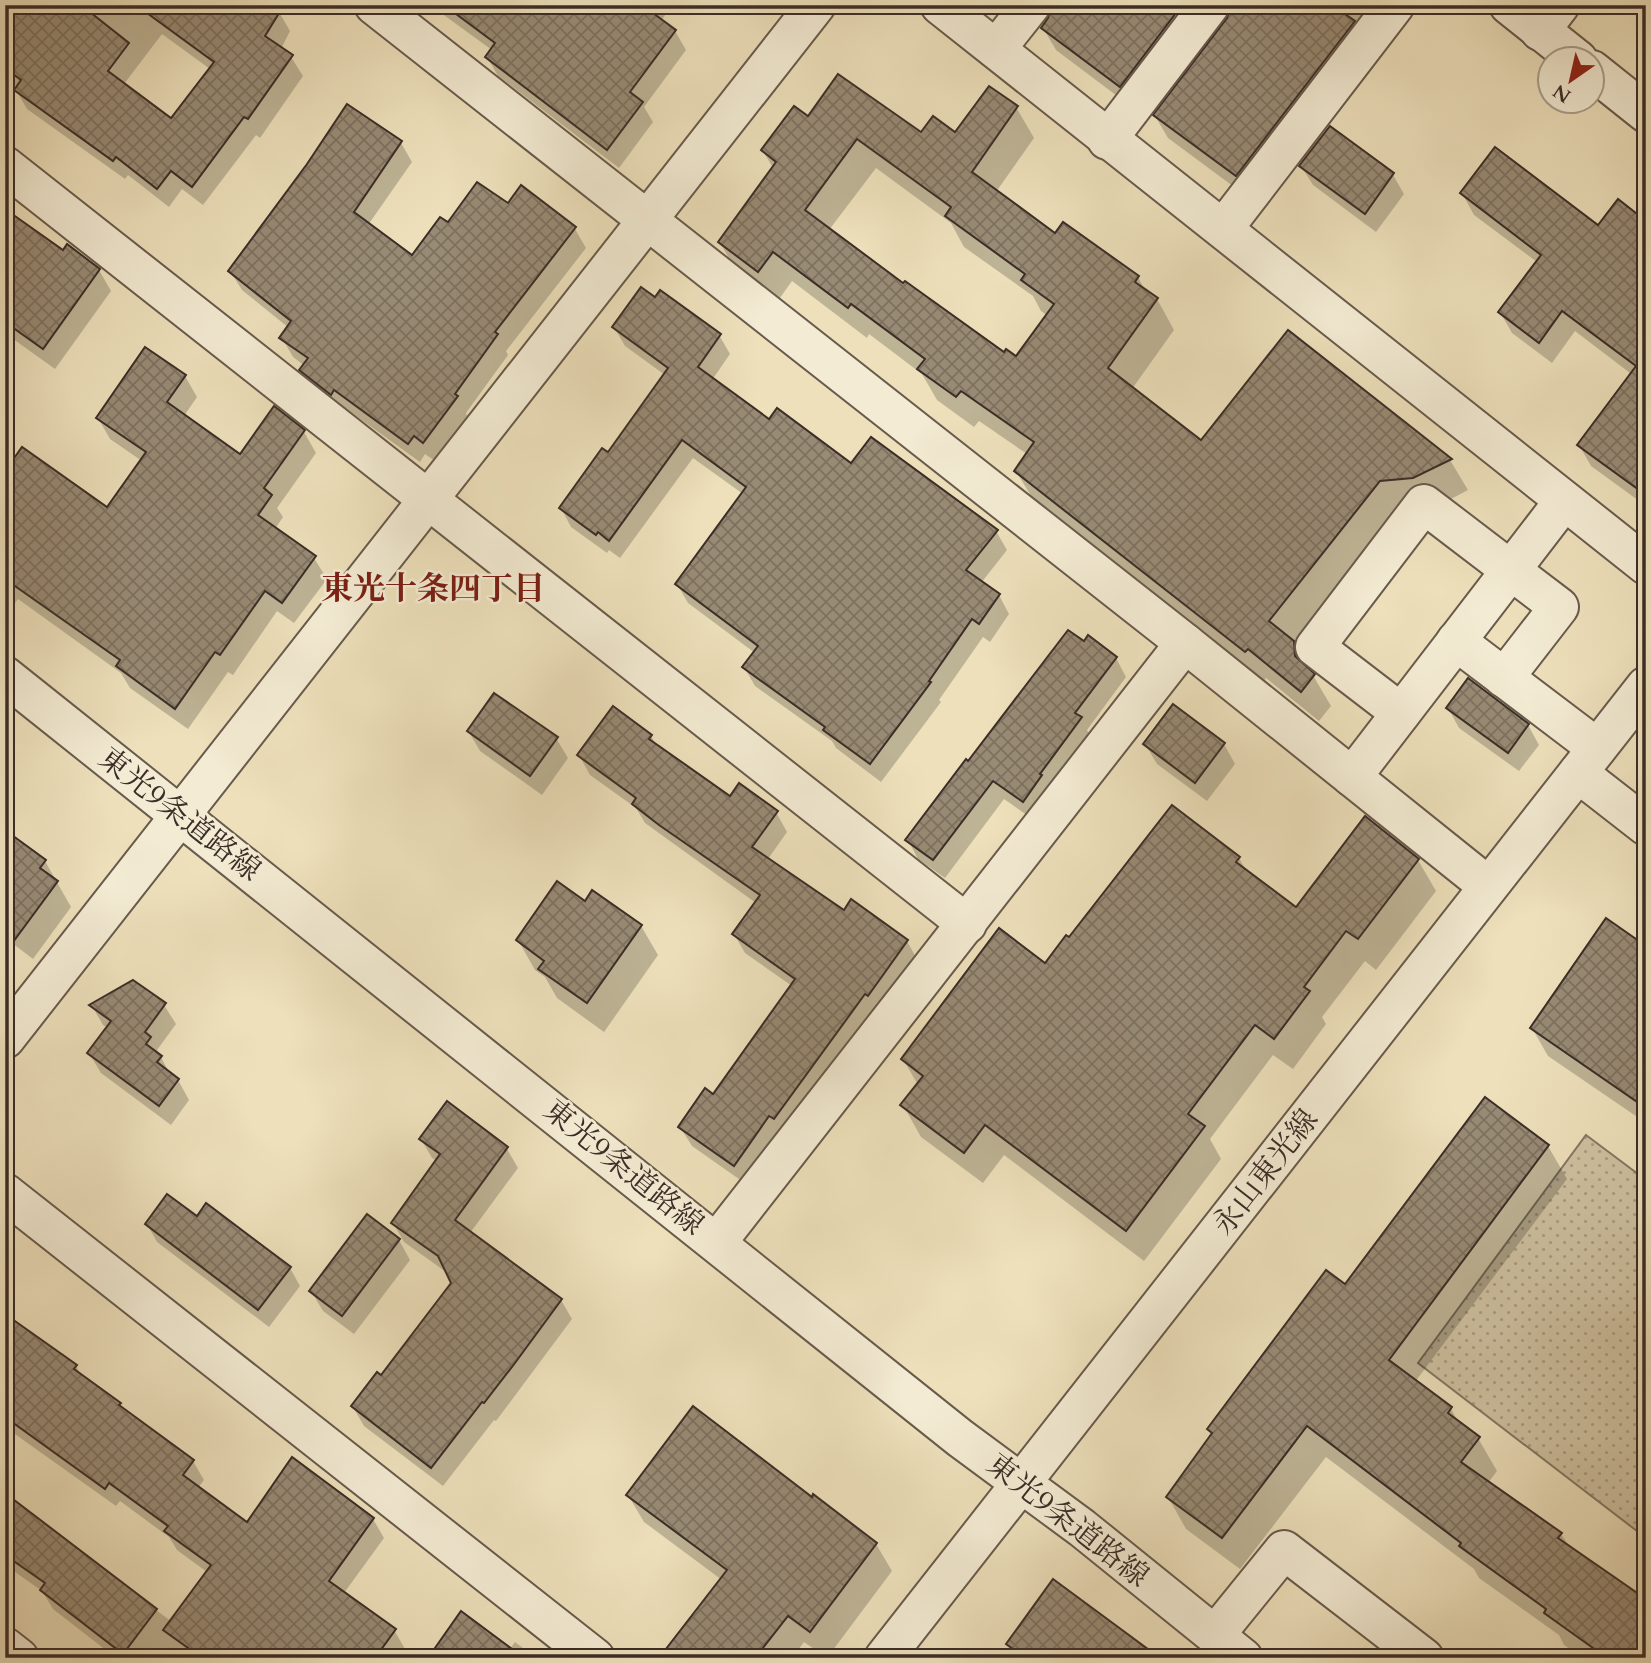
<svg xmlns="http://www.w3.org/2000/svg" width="1651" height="1663" viewBox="0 0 1651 1663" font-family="Cardo,'Noto Serif JP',serif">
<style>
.park{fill:url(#park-dots);stroke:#857864;stroke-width:2}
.shadow{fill:#0003;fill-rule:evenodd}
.building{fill:url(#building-cross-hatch);stroke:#3b2d27;stroke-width:2;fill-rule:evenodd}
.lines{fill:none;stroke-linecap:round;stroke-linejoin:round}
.minor-casing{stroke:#685a4c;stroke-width:42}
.minor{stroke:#f3ebd3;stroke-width:38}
.labels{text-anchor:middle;stroke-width:5;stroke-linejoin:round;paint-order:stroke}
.street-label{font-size:30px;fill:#3b2d27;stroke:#f3ebd3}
.neighbourhood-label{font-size:32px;font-weight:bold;fill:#7a1f14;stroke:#f3ebd3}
</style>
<defs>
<pattern id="park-dots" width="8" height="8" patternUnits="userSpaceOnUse" patternTransform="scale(1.75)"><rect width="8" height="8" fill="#cfc2a2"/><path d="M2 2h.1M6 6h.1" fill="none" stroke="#a99e84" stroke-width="1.8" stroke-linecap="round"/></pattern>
<pattern id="building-cross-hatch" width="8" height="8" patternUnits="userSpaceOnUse" patternTransform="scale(1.75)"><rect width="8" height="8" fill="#988a74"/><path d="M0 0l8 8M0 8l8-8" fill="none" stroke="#7d715f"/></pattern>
</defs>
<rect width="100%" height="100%" fill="#ede0bb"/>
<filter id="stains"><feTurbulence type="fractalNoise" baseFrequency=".00286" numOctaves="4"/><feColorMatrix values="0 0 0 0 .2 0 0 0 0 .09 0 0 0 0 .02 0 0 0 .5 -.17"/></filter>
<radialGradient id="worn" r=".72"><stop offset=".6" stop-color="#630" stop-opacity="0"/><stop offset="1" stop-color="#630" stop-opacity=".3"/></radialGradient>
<path class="park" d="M 1586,1135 L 1646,1180 L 1646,1538 L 1418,1363 Z"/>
<g class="shadow">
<path d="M 5,5 L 82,5 L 88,10 L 91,5 L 270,5 L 279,12 L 290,31 L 281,49 L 291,57 L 303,76 L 260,138 L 256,135 L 203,205 L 182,189 L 169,207 L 128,175 L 125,179 L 27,109 L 16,90 L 18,87 L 5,79 ZM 162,34 L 210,69 L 172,120 L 124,84 Z"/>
<path d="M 430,5 L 672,5 L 661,21 L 675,31 L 686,50 L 644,107 L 653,122 L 619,168 L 498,76 L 487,57 L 492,50 Z"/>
<path d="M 991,5 L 1226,5 L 1133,108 L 1056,50 L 1043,28 L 1054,8 L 1047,5 L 1018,25 Z"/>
<path d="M 1226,5 L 1400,5 L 1249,198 L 1168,138 L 1155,116 L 1229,19 L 1234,8 Z"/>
<path d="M 1016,107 L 1034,138 L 996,192 L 1055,235 L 1138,277 L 1146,292 L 1157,299 L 1174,330 L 1132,389 L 1201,443 L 1450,460 L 1468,490 L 1432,509 L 1398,511 L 1294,643 L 1331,706 L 1319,721 L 1266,678 L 1263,682 L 1034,501 L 1016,471 L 1027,454 L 979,421 L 974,427 L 937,400 L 922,374 L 869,334 L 867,338 L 792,281 L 777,302 L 737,273 L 720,242 L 773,168 L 763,151 L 808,119 L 921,135 L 956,134 ZM 876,168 L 951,223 L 964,247 L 1033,296 L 1041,311 L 1048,316 L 1017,358 L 1005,355 L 904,286 L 829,230 Z"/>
<path d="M 1330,128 L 1393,175 L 1404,194 L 1376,232 L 1313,185 L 1301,166 Z"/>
<path d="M 401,143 L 412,162 L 368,225 L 412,258 L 449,225 L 508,205 L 575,229 L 586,248 L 506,351 L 508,355 L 466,413 L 467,416 L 435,461 L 425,454 L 420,462 L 345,408 L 342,413 L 313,389 L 301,370 L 305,366 L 293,357 L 282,338 L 289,328 L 242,290 L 230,271 Z"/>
<path d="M 1462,193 L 1598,228 L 1646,221 L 1646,506 L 1591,466 L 1579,445 L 1630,373 L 1575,331 L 1552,363 L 1512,333 L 1500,312 L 1537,262 L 1474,215 Z"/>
<path d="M 5,231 L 63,253 L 99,270 L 111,291 L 55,369 L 9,336 L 5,342 Z"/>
<path d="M 614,327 L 719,335 L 730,354 L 712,380 L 770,421 L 852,465 L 996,531 L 1007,550 L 981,583 L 999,595 L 1009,614 L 990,642 L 983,637 L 939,700 L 941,702 L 881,782 L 836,748 L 832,741 L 755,686 L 744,667 L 755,653 L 688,603 L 677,584 L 743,494 L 693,458 L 620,558 L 609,550 L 607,553 L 571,527 L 561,508 L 608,455 L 665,375 L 625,346 Z"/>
<path d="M 185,376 L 197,397 L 184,416 L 240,456 L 274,408 L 304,432 L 316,453 L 277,508 L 283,517 L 275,529 L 314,558 L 327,579 L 294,623 L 277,611 L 233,675 L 228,672 L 188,729 L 130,688 L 121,673 L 18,599 L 9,612 L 5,610 L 5,474 L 107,509 L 142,461 L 110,439 L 98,418 Z"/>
<path d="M 1084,644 L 1116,658 L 1126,677 L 1087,730 L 1091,737 L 1034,820 L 1004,799 L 945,878 L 918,859 L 908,840 L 969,763 Z"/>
<path d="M 1448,708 L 1528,725 L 1539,745 L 1519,771 L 1459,728 Z"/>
<path d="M 469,732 L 556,738 L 568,758 L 542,795 L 480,751 Z"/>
<path d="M 651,736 L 657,747 L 730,798 L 776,812 L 787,832 L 768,859 L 844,913 L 907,941 L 918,961 L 746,1184 L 692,1146 L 680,1127 L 713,1096 L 792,986 L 745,953 L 734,934 L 756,903 L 645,823 L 636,808 L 590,775 L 579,755 Z"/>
<path d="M 1145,744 L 1224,744 L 1235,764 L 1207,801 L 1157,764 Z"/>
<path d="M 5,832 L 45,861 L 71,907 L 33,959 L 8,940 Z"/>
<path d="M 1239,858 L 1247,872 L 1297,909 L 1418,860 L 1436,891 L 1376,970 L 1365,961 L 1322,1017 L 1326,1024 L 1293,1069 L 1273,1055 L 1210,1139 L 1221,1159 L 1144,1261 L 1004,1155 L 983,1183 L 921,1137 L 903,1105 L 918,1085 L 903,1059 L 1046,966 L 1069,940 Z"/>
<path d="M 585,903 L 641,926 L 658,955 L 604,1032 L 557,998 L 545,977 L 535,970 L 518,940 Z"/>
<path d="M 1646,948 L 1646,1123 L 1548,1056 L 1532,1028 Z"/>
<path d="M 164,1005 L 176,1024 L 157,1050 L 170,1074 L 178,1080 L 189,1100 L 171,1125 L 101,1073 L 89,1053 L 108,1028 L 103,1025 L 92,1006 Z"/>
<path d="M 1485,1100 L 1548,1146 L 1567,1179 L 1415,1382 L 1451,1409 L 1460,1425 L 1478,1438 L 1497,1471 L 1488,1483 L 1561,1534 L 1646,1658 L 1582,1658 L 1564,1645 L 1559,1635 L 1479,1578 L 1474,1569 L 1326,1457 L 1240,1569 L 1186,1529 L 1168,1497 L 1212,1435 L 1209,1429 L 1346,1287 Z"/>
<path d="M 447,1104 L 507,1149 L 518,1168 L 470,1233 L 561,1300 L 572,1319 L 496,1421 L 494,1420 L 443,1486 L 364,1426 L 353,1407 L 381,1377 L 453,1283 L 449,1274 L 404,1242 L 393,1223 L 437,1161 L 432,1158 L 421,1139 Z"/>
<path d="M 197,1218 L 290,1268 L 300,1286 L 269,1327 L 157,1242 L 147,1224 Z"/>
<path d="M 399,1240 L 410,1260 L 354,1334 L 323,1311 L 311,1291 Z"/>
<path d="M 5,1316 L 76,1366 L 82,1377 L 119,1404 L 123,1411 L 193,1461 L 204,1480 L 198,1488 L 247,1524 L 373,1519 L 384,1538 L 344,1593 L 394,1630 L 405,1649 L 399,1658 L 116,1658 L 53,1609 L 42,1591 L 5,1565 L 5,1496 L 172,1622 L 207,1572 L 177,1550 L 169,1537 L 120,1501 L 116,1506 L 5,1427 Z"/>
<path d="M 628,1495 L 812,1499 L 876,1544 L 892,1571 L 827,1658 L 804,1642 L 792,1658 L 665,1658 L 722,1580 L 644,1522 Z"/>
<path d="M 515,1642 L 536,1658 L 432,1658 L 510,1649 Z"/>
<path d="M 1008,1644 L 1159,1658 L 1016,1658 Z"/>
</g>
<g class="building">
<path d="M 5,5 L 81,5 L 129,43 L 108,71 L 171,118 L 214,62 L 136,5 L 284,5 L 265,36 L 293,55 L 248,119 L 244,117 L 192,187 L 171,171 L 157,189 L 116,157 L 113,161 L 14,90 L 21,80 L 5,68 Z"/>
<path d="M 444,5 L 642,5 L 676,30 L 630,92 L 643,102 L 607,150 L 485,57 L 495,43 Z"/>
<path d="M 1052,5 L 1182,5 L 1120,87 L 1041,28 L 1048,18 Z"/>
<path d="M 1231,5 L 1332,5 L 1355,21 L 1236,176 L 1153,115 L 1227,18 Z"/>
<path d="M 838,74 L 921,132 L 933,116 L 955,132 L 989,86 L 1018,106 L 972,172 L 1055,233 L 1063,222 L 1139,276 L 1135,282 L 1158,298 L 1108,368 L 1201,440 L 1288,330 L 1452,459 L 1413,478 L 1380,481 L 1269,621 L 1294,641 L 1295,656 L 1315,674 L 1301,692 L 1248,649 L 1245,652 L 1014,471 L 1034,442 L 961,391 L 956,397 L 917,369 L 925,359 L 851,304 L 848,308 L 773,252 L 758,272 L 718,242 L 776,162 L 761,150 L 794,106 L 808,116 ZM 857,139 L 951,207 L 945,216 L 1025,274 L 1021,280 L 1054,304 L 1016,356 L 1006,349 L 1004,352 L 905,281 L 903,283 L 805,210 Z"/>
<path d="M 347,104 L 402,141 L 354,212 L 412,255 L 440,217 L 448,222 L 477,182 L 508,203 L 521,185 L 576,227 L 495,332 L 498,334 L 455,394 L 458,396 L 423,443 L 414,436 L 408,444 L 334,390 L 331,395 L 299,370 L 308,358 L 279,338 L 291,321 L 228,271 L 307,164 Z"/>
<path d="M 1330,126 L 1394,173 L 1365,214 L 1299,166 Z"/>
<path d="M 1495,147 L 1598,225 L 1618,199 L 1646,221 L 1646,495 L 1577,445 L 1636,366 L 1562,311 L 1539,343 L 1498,312 L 1541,255 L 1460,193 Z"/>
<path d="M 5,209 L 63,250 L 67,244 L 100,269 L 43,349 L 5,322 Z"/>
<path d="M 641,287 L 655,297 L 660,290 L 721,334 L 698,367 L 769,419 L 777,408 L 851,463 L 871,437 L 998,530 L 966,570 L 1000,594 L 979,624 L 972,619 L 929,681 L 931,682 L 870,764 L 823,730 L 825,727 L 742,667 L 758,646 L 675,584 L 746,487 L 682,440 L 609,541 L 598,532 L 596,535 L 559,508 L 602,448 L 608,452 L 668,368 L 612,327 Z"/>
<path d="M 145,347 L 186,375 L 167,402 L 240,454 L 274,406 L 305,430 L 264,488 L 272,495 L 258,515 L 316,556 L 282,603 L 265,591 L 220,655 L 215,652 L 175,709 L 116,666 L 120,660 L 5,579 L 5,471 L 22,447 L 107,507 L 146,452 L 96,418 Z"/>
<path d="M 1068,630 L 1084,641 L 1088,635 L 1117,657 L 1075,713 L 1082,717 L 1040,774 L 1042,775 L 1023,802 L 993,781 L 933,860 L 905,840 L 966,759 L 968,761 Z"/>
<path d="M 1468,678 L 1529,724 L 1508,753 L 1446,708 Z"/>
<path d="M 494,693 L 558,737 L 530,776 L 467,731 Z"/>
<path d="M 1173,704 L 1225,743 L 1195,783 L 1143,744 Z"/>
<path d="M 613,706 L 652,735 L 649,739 L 730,796 L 739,783 L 778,811 L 752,847 L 844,910 L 851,899 L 908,940 L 868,996 L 865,994 L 774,1119 L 769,1116 L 734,1166 L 678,1127 L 705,1088 L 713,1094 L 795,979 L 732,934 L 760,895 L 659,825 L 632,804 L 636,798 L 577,755 Z"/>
<path d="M 1172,805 L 1240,857 L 1236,862 L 1296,907 L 1365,816 L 1419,859 L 1358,939 L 1346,931 L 1304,987 L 1310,991 L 1274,1039 L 1255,1025 L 1188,1114 L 1205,1126 L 1126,1231 L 985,1125 L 964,1153 L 900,1105 L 923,1076 L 901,1059 L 999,928 L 1045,963 L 1066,935 L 1069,937 Z"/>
<path d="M 5,830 L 46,860 L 40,868 L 58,881 L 5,953 Z"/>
<path d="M 557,881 L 585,901 L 592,890 L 642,925 L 587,1003 L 538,969 L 544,961 L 516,940 Z"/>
<path d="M 1606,918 L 1646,946 L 1646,1108 L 1530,1028 Z"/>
<path d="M 133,980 L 166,1003 L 145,1032 L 151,1037 L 146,1044 L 162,1056 L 157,1062 L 179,1079 L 159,1106 L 87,1053 L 111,1021 L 89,1005 Z"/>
<path d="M 1485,1097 L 1549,1145 L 1389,1360 L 1452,1407 L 1448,1413 L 1480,1437 L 1461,1462 L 1562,1533 L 1558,1538 L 1646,1599 L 1646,1658 L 1607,1658 L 1544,1613 L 1546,1609 L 1459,1546 L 1461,1543 L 1307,1426 L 1222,1538 L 1166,1497 L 1212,1433 L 1207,1429 L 1326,1270 L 1345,1284 Z"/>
<path d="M 447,1101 L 508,1147 L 455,1220 L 562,1299 L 515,1363 L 484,1403 L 482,1402 L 431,1468 L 351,1406 L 377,1372 L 381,1375 L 451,1283 L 438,1256 L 391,1223 L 440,1154 L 419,1139 Z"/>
<path d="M 167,1194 L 197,1216 L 206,1203 L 291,1267 L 258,1310 L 145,1224 Z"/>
<path d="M 367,1214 L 400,1239 L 342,1316 L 309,1291 Z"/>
<path d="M 5,1314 L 77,1365 L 74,1369 L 121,1403 L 119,1405 L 194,1460 L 183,1475 L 247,1522 L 292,1457 L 374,1518 L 329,1581 L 396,1629 L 375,1658 L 202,1658 L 163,1630 L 211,1565 L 164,1531 L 168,1526 L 109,1483 L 105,1489 L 5,1417 Z"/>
<path d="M 693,1406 L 812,1497 L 813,1494 L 877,1543 L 810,1632 L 788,1616 L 755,1658 L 659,1658 L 727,1570 L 626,1495 Z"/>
<path d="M 5,1493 L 157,1609 L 123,1654 L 40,1590 L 45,1583 L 5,1555 Z"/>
<path d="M 1053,1579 L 1160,1658 L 1025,1658 L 1006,1644 Z"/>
<path d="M 461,1611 L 524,1658 L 428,1658 Z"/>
</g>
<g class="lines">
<g class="minor-casing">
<g id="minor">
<path d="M 374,5 L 1185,643 L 1488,886"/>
<path d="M 940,5 L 1646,565"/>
<path d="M 1509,5 L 1578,60"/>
<path d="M 1540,31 L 1560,5"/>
<path d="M 996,49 L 1031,5"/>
<path d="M 1592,70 L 1646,113"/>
<path d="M 1107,140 L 1210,5"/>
<path d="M 5,166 L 967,924"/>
<path d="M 1223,229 L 1395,5"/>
<path d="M 1456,641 L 1597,748"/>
<path d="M 5,676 L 960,1438 L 1082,1528 L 1243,1658"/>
<path d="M 1401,713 L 1315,647 L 1424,504 L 1559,607 L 1504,678"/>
<path d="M 1578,773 L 1646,826"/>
<path d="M 1352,777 L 1564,501"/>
<path d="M 5,1039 L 816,5"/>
<path d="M 5,1193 L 595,1658"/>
<path d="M 717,1242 L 1185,643"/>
<path d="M 1215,1635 L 1284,1550 L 1424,1658"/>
<path d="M 5,1647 L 19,1658"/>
<path d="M 884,1658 L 1646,686"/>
</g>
</g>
<use href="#minor" class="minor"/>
</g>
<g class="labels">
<g class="street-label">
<text transform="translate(180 814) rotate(38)" y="10">東光9条道路線</text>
<text transform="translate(624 1167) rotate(39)" y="10">東光9条道路線</text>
<text transform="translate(1265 1172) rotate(-52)" y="10">永山東光線</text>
<text transform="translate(1068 1520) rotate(38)" y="10">東光9条道路線</text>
</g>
<g class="neighbourhood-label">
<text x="433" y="599">東光十条四丁目</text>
</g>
</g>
<rect width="1651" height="1663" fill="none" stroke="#ede0bb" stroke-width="28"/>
<rect x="7" y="7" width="1637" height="1649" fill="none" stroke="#3b2d27" stroke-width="3.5"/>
<rect x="14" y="14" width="1623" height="1635" fill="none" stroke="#3b2d27" stroke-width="2"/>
<g transform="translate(1571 80) rotate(214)"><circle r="33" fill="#f3ebd3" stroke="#a99f8e" stroke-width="2"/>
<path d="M0-5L12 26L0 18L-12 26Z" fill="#8f2418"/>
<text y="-10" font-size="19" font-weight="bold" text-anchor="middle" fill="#3b2d27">N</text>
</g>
<rect width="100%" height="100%" filter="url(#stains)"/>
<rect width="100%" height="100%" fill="url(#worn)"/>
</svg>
